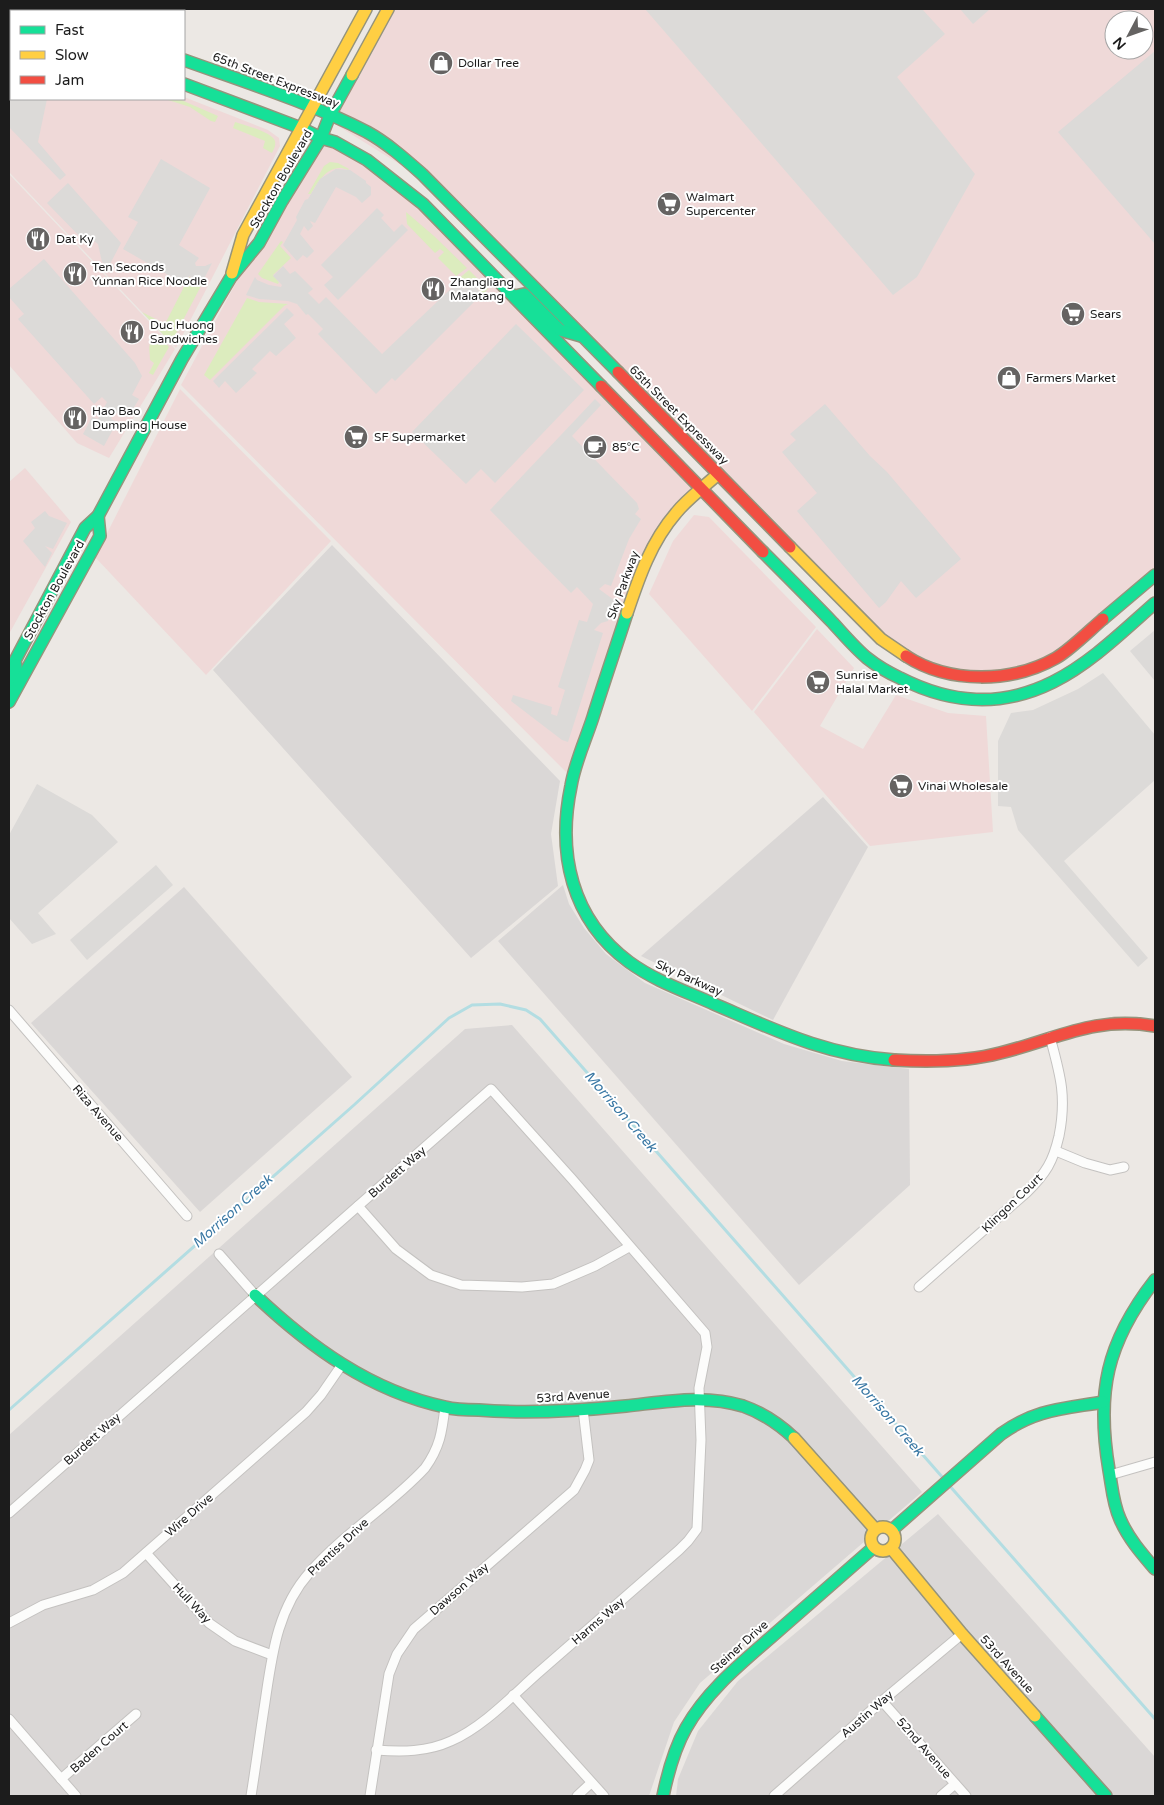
<svg xmlns="http://www.w3.org/2000/svg" width="1164" height="1805" viewBox="0 0 1164 1805" font-family="'Varela Round',sans-serif">
<style>
.residential{fill:#dad7d6}
.commercial{fill:#efd9d8;fill-rule:evenodd}
.grass{fill:#dcecbe}
.parking{fill:#dcdad8}
.lines{fill:none;stroke-linecap:round;stroke-linejoin:round}
.stream{stroke:#b3dde2;stroke-width:3}
.street-casing{stroke:#c4c2c0;stroke-width:11}
.fast-casing{stroke:#95947c;stroke-width:14}
.slow-casing{stroke:#95947c;stroke-width:14}
.jam-casing{stroke:#95947c;stroke-width:14}
.street{stroke:#fcfcfb;stroke-width:9}
.fast{stroke:#16e098;stroke-width:11}
.slow{stroke:#ffcf43;stroke-width:11}
.jam{stroke:#f24e42;stroke-width:11}
.labels{text-anchor:middle;stroke-width:4;stroke-linejoin:round;paint-order:stroke}
.poi-label{font-size:12px;fill:#1c1c1c;stroke:#fff;text-anchor:start}
.street-label{font-size:12px;fill:#1c1c1c;stroke:#fff}
.water-label{font-size:14px;font-style:italic;fill:#3a78a4;stroke:#fff}
</style>
<rect width="100%" height="100%" fill="#ece8e4"/>
<g class="residential">
<path d="M 332,545 L 560,781 L 551,834 L 558,886 L 471,958 L 213,670 Z"/>
<path d="M 823,797 L 868,847 L 773,1020 L 641,956 Z"/>
<path d="M 563,885 L 569,904 L 584,928 L 606,954 L 645,983 L 784,1044 L 842,1061 L 909,1069 L 910,1185 L 799,1285 L 498,941 Z"/>
<path d="M 184,887 L 352,1077 L 200,1212 L 31,1023 Z"/>
<path d="M 512,1025 L 922,1492 L 700,1683 L 674,1722 L 649,1796 L 9,1796 L 9,1435 L 465,1029 Z"/>
<path d="M 938,1514 L 1155,1757 L 1155,1796 L 676,1796 L 678,1779 L 698,1731 L 738,1681 Z"/>
</g>
<g class="commercial">
<path d="M 388,9 L 1155,9 L 1155,575 L 1073,645 L 1004,676 L 945,673 L 881,639 L 417,175 L 335,124 L 339,119 L 330,115 ZM 1114,20 L 1144,20 L 1144,50 L 1114,50 Z"/>
<path d="M 9,44 L 11,44 L 11,99 L 184,99 L 184,97 L 268,130 L 279,138 L 280,146 L 176,348 L 9,172 Z"/>
<path d="M 315,136 L 370,164 L 443,221 L 697,482 L 664,521 L 628,593 L 569,775 L 181,385 Z"/>
<path d="M 9,174 L 175,349 L 109,458 L 77,443 L 9,365 Z"/>
<path d="M 180,389 L 331,541 L 206,675 L 95,557 Z"/>
<path d="M 25,468 L 71,522 L 9,634 L 9,482 Z"/>
<path d="M 694,515 L 709,517 L 816,627 L 752,711 L 649,594 L 673,541 Z"/>
<path d="M 817,629 L 854,668 L 820,726 L 863,749 L 896,695 L 948,713 L 986,716 L 993,832 L 870,846 L 754,712 Z"/>
</g>
<g class="grass">
<path d="M 165,99 L 179,99 L 218,116 L 215,122 L 211,121 L 190,107 Z"/>
<path d="M 235,122 C 244,125 272,132 275,141 C 276,146 274,149 272,153 L 263,148 L 265,141 L 233,128 Z"/>
<path d="M 330,162 L 338,163 L 349,169 L 348,170 C 330,162 318,181 311,194 L 308,194 L 324,166 Z"/>
<path d="M 406,212 L 434,236 L 467,268 L 456,276 L 438,258 L 444,252 L 440,249 L 435,253 L 407,224 Z"/>
<path d="M 281,241 L 283,242 L 280,246 L 291,258 L 273,275 L 279,282 L 278,284 L 262,278 L 258,274 Z"/>
<path d="M 469,270 L 488,289 L 483,294 L 472,282 L 464,288 L 457,280 Z"/>
<path d="M 189,277 L 198,282 L 201,286 L 171,343 L 142,312 L 165,324 Z"/>
<path d="M 247,298 L 259,302 L 288,304 L 284,306 L 210,380 L 204,375 Z"/>
<path d="M 158,334 L 169,347 L 153,375 L 149,373 L 154,363 L 150,360 C 150,347 146,344 158,334 Z"/>
</g>
<g class="parking">
<path d="M 645,9 L 922,9 L 945,34 L 897,77 L 975,174 L 917,277 L 893,295 Z"/>
<path d="M 960,9 L 990,9 L 973,24 Z"/>
<path d="M 1155,51 L 1155,244 L 1058,132 Z"/>
<path d="M 9,60 L 11,60 L 11,99 L 47,99 L 38,142 L 66,175 L 60,180 L 9,127 Z"/>
<path d="M 161,159 L 210,188 L 179,245 L 199,258 L 195,263 L 196,266 L 205,266 L 212,263 L 201,285 L 198,281 L 189,276 L 184,284 L 123,249 L 138,222 L 128,217 Z"/>
<path d="M 336,169 L 350,170 L 366,181 L 366,183 L 371,187 L 371,195 L 362,203 L 356,197 L 336,187 L 315,223 L 310,221 L 313,226 L 308,231 L 304,226 L 300,234 L 314,251 L 307,258 L 303,255 L 297,261 L 283,245 L 297,220 L 296,217 L 305,200 L 308,199 L 320,179 Z"/>
<path d="M 68,183 L 121,243 L 109,266 L 102,262 L 98,244 L 94,241 L 89,246 L 47,203 Z"/>
<path d="M 377,208 L 384,215 L 381,218 L 394,232 L 402,224 L 408,230 L 338,300 L 324,285 L 333,277 L 321,265 Z"/>
<path d="M 44,259 L 135,363 L 142,376 L 132,395 L 139,399 L 128,417 L 117,413 L 113,415 L 111,419 L 117,422 L 104,446 L 83,434 L 92,417 L 98,419 L 107,402 L 102,397 L 94,404 L 18,319 L 24,314 L 9,297 L 9,289 Z"/>
<path d="M 283,266 L 290,274 L 295,271 L 313,289 L 308,293 L 319,304 L 326,297 L 382,354 L 458,282 L 464,289 L 472,283 L 482,294 L 395,381 L 392,378 L 376,394 L 318,334 L 323,329 L 308,314 L 306,315 L 297,304 L 288,301 L 259,299 L 246,295 L 255,277 L 257,280 L 269,285 L 281,287 L 282,285 L 273,276 Z"/>
<path d="M 287,308 L 294,315 L 284,324 L 296,338 L 276,356 L 270,351 L 252,369 L 257,373 L 236,393 L 225,381 L 219,388 L 213,381 Z"/>
<path d="M 516,324 L 584,390 L 495,483 L 481,469 L 466,484 L 412,432 Z"/>
<path d="M 595,399 L 601,405 L 572,436 L 637,503 L 639,509 L 635,514 L 641,519 L 629,539 L 611,586 L 605,584 L 599,589 L 614,600 L 608,621 L 601,623 L 594,630 L 603,633 L 568,742 L 562,740 L 511,701 L 513,695 L 552,707 L 551,714 L 557,716 L 565,690 L 558,687 L 579,620 L 587,622 L 593,604 L 577,587 L 571,593 L 490,510 Z"/>
<path d="M 825,404 L 870,456 L 887,472 L 961,559 L 916,598 L 901,581 L 886,602 L 879,608 L 797,511 L 817,493 L 782,452 L 796,440 L 790,434 Z"/>
<path d="M 45,511 L 49,516 L 67,523 L 53,549 L 45,546 L 52,553 L 45,567 L 23,541 L 35,528 L 31,522 Z"/>
<path d="M 1155,630 L 1155,681 L 1130,651 Z"/>
<path d="M 1103,673 L 1155,735 L 1155,780 L 1064,861 L 1148,958 L 1138,967 L 1018,830 L 1011,807 L 998,806 L 998,741 L 1011,713 L 1033,710 L 1078,689 Z"/>
<path d="M 37,784 L 92,815 L 118,842 L 38,913 L 56,934 L 32,944 L 9,918 L 9,835 Z"/>
<path d="M 156,865 L 173,885 L 87,960 L 70,940 Z"/>
</g>
<g class="lines">
<g class="stream">
<path d="M 9,1410 L 354,1105 L 449,1018 L 472,1005 L 500,1004 L 526,1010 L 540,1019 L 944,1479"/>
<path d="M 948,1484 L 1155,1719"/>
</g>
<g class="street-casing">
<g id="street">
<path d="M 17,11 L 17,9"/>
<path d="M 9,1010 L 187,1216"/>
<path d="M 1056,1151 L 1085,1163 L 1110,1170 L 1124,1167"/>
<path d="M 358,1206 L 396,1249 L 431,1275 L 461,1285 L 522,1287 L 553,1284 L 595,1266 L 629,1247"/>
<path d="M 219,1254 L 255,1295"/>
<path d="M 919,1287 L 1027,1192 C 1046,1173 1053,1162 1059,1136 C 1067,1096 1060,1074 1050,1037"/>
<path d="M 1110,1475 L 1155,1462"/>
<path d="M 9,1513 L 491,1089 L 572,1179 L 705,1333 L 707,1347 L 699,1388 L 701,1440 L 697,1529 L 688,1541 L 679,1550 C 632,1591 585,1632 538,1673 C 512,1696 483,1727 451,1741 C 427,1752 402,1752 376,1750"/>
<path d="M 146,1553 L 209,1623 L 235,1641 L 272,1655"/>
<path d="M 9,1623 L 43,1605 L 93,1590 L 123,1573 L 306,1412 L 321,1395 L 341,1366"/>
<path d="M 513,1695 L 604,1796"/>
<path d="M 882,1701 L 966,1796"/>
<path d="M 9,1719 L 76,1796"/>
<path d="M 61,1779 L 136,1714"/>
<path d="M 251,1796 C 256,1765 260,1734 265,1702 C 272,1655 277,1609 310,1572 C 344,1533 390,1506 425,1468 C 440,1447 442,1432 445,1407"/>
<path d="M 370,1796 L 389,1674 L 397,1654 L 414,1629 L 574,1490 L 585,1470 L 589,1460 L 583,1409"/>
<path d="M 577,1796 L 591,1783"/>
<path d="M 774,1796 L 882,1701 L 962,1634"/>
<path d="M 941,1796 L 955,1784"/>
</g>
</g>
<g class="fast-casing">
<g id="fast">
<path d="M 9,13 L 11,13"/>
<path d="M 9,31 L 11,31"/>
<path d="M 184,60 C 245,82 309,102 367,132 C 387,143 405,159 422,174 L 618,372"/>
<path d="M 184,84 L 301,128 L 321,138 L 335,142 L 367,160 L 423,204 L 601,386"/>
<path d="M 515,296 L 524,294 L 560,330 L 581,336"/>
<path d="M 763,552 C 787,576 810,599 833,623 C 844,635 855,648 867,658 C 877,666 889,673 900,678 C 951,704 1001,708 1053,682 C 1091,663 1123,631 1155,603"/>
<path d="M 627,613 C 616,647 604,682 593,717 C 586,739 575,762 571,786 C 557,853 571,919 629,962 C 655,981 685,991 714,1004 C 775,1030 825,1055 894,1060"/>
<path d="M 1103,619 L 1155,575"/>
<path d="M 9,672 L 85,528 L 98,516 L 182,359 L 231,277 L 259,243 L 282,201 L 321,138 L 330,115 L 352,75"/>
<path d="M 9,685 L 16,672 L 16,665"/>
<path d="M 9,702 L 100,536 L 98,516"/>
<path d="M 1155,1280 C 1106,1343 1096,1393 1109,1470 C 1112,1487 1113,1504 1120,1519 C 1128,1538 1142,1554 1155,1569"/>
<path d="M 255,1295 C 309,1346 370,1391 445,1407 C 456,1410 468,1410 479,1410 C 528,1414 577,1411 626,1406 C 664,1402 705,1394 743,1406 C 763,1413 779,1424 794,1438"/>
<path d="M 892,1530 L 1001,1434 C 1036,1409 1063,1409 1103,1402"/>
<path d="M 1035,1716 L 1106,1796"/>
<path d="M 663,1796 C 668,1772 674,1749 686,1728 C 708,1689 744,1661 777,1632 C 809,1604 842,1575 874,1547"/>
</g>
</g>
<g class="slow-casing">
<g id="slow">
<path d="M 9,22 L 11,21"/>
<path d="M 352,75 L 388,9"/>
<path d="M 232,273 L 243,235 L 366,9"/>
<path d="M 790,547 L 881,639 L 906,656"/>
<path d="M 627,613 C 639,577 651,542 676,513 C 688,498 704,487 718,474"/>
<path d="M 794,1438 L 875,1529"/>
<circle cx="883" cy="1539" r="12"/>
<path d="M 891,1548 L 962,1634 L 1035,1716"/>
</g>
</g>
<g class="jam-casing">
<g id="jam">
<path d="M 618,372 L 790,547"/>
<path d="M 601,386 L 763,552"/>
<path d="M 906,656 C 949,684 1012,683 1056,658 C 1070,650 1090,630 1103,619"/>
<path d="M 894,1060 C 928,1062 966,1062 1000,1053 C 1058,1039 1092,1016 1155,1026"/>
</g>
</g>
<use href="#street" class="street"/>
<use href="#fast" class="fast"/>
<use href="#slow" class="slow"/>
<use href="#jam" class="jam"/>
</g>
<defs>
<g id="shop-disc" transform="scale(1.25)"><circle r="9.5" fill="#656362" stroke="#fff"/><path d="M-5-2.5h2.3a2.7 3.5 0 0 1 5.4 0H5L5.5 6h-11ZM-1.5-2.5h3a1.5 2.3 0 0 0-3 0Z" fill="#fff"/></g>
<g id="supermarket-disc" transform="scale(1.25)"><circle r="9.5" fill="#656362" stroke="#fff"/><path d="M-6-5.5h2.5l.6 2H6L4.5 2H-2.5L-4.4-4H-6ZM-1.5 3.2a1.3 1.3 0 1 0 .1 0ZM3 3.2a1.3 1.3 0 1 0 .1 0Z" fill="#fff"/></g>
<g id="restaurant-disc" transform="scale(1.25)"><circle r="9.5" fill="#656362" stroke="#fff"/><path d="M-5-6h1v4h1v-4h1v4h1v-4h1v5L-1.5 .5V6h-2V.5L-5-1ZM5-6V6H3V1.5H1.5Q1.5-4 5-6Z" fill="#fff"/></g>
<g id="cafe-disc" transform="scale(1.25)"><circle r="9.5" fill="#656362" stroke="#fff"/><path d="M-5.5-4.5H6V0H3Q3 3.5 0 3.5H-2.5Q-5.5 3.5-5.5 0ZM3-3.2v2h1.7v-2ZM-6 4.5H4V6H-6Z" fill="#fff"/></g>
</defs>
<g fill-rule="evenodd">
<use href="#shop-disc" x="441" y="63"/>
<use href="#supermarket-disc" x="669" y="204"/>
<use href="#restaurant-disc" x="38" y="239"/>
<use href="#restaurant-disc" x="75" y="274"/>
<use href="#restaurant-disc" x="433" y="289"/>
<use href="#supermarket-disc" x="1073" y="314"/>
<use href="#restaurant-disc" x="132" y="332"/>
<use href="#shop-disc" x="1009" y="378"/>
<use href="#restaurant-disc" x="75" y="418"/>
<use href="#supermarket-disc" x="356" y="437"/>
<use href="#cafe-disc" x="595" y="447"/>
<use href="#supermarket-disc" x="818" y="682"/>
<use href="#supermarket-disc" x="901" y="786"/>
</g>
<g class="labels">
<g class="poi-label">
<text x="458" y="67">Dollar Tree</text>
<text x="686" y="201">Walmart<tspan x="686" dy="14">Supercenter</tspan></text>
<text x="56" y="243">Dat Ky</text>
<text x="92" y="271">Ten Seconds<tspan x="92" dy="14">Yunnan Rice Noodle</tspan></text>
<text x="450" y="286">Zhangliang<tspan x="450" dy="14">Malatang</tspan></text>
<text x="1090" y="318">Sears</text>
<text x="150" y="329">Duc Huong<tspan x="150" dy="14">Sandwiches</tspan></text>
<text x="1026" y="382">Farmers Market</text>
<text x="92" y="415">Hao Bao<tspan x="92" dy="14">Dumpling House</tspan></text>
<text x="374" y="441">SF Supermarket</text>
<text x="612" y="451">85°C</text>
<text x="836" y="679">Sunrise<tspan x="836" dy="14">Halal Market</tspan></text>
<text x="918" y="790">Vinai Wholesale</text>
</g>
<g class="street-label">
<text transform="translate(276 80) rotate(21)" y="4">65th Street Expressway</text>
<text transform="translate(281 179) rotate(-60)" y="4">Stockton Boulevard</text>
<text transform="translate(679 415) rotate(45)" y="4">65th Street Expressway</text>
<text transform="translate(623 585) rotate(-70)" y="4">Sky Parkway</text>
<text transform="translate(54 590) rotate(-61)" y="4">Stockton Boulevard</text>
<text transform="translate(689 978) rotate(24)" y="4">Sky Parkway</text>
<text transform="translate(98 1113) rotate(49)" y="4">Riza Avenue</text>
<text transform="translate(397 1172) rotate(-41)" y="4">Burdett Way</text>
<text transform="translate(1012 1203) rotate(-44)" y="4">Klingon Court</text>
<text transform="translate(573 1396) rotate(-4)" y="4">53rd Avenue</text>
<text transform="translate(92 1439) rotate(-42)" y="4">Burdett Way</text>
<text transform="translate(189 1515) rotate(-41)" y="4">Wire Drive</text>
<text transform="translate(338 1547) rotate(-43)" y="4">Prentiss Drive</text>
<text transform="translate(459 1589) rotate(-41)" y="4">Dawson Way</text>
<text transform="translate(192 1603) rotate(47)" y="4">Hull Way</text>
<text transform="translate(598 1621) rotate(-41)" y="4">Harms Way</text>
<text transform="translate(739 1647) rotate(-42)" y="4">Steiner Drive</text>
<text transform="translate(1007 1664) rotate(48)" y="4">53rd Avenue</text>
<text transform="translate(867 1714) rotate(-41)" y="4">Austin Way</text>
<text transform="translate(99 1747) rotate(-41)" y="4">Baden Court</text>
<text transform="translate(924 1748) rotate(49)" y="4">52nd Avenue</text>
</g>
<g class="water-label">
<text transform="translate(621 1111) rotate(49)" y="5">Morrison Creek</text>
<text transform="translate(232 1211) rotate(-42)" y="5">Morrison Creek</text>
<text transform="translate(888 1415) rotate(49)" y="5">Morrison Creek</text>
</g>
</g>
<rect width="1164" height="1805" fill="none" stroke="#1c1c1c" stroke-width="20"/>
<rect x="10" y="10" width="175" height="90" fill="#ffffff" stroke="#a4a4a4"/>
<rect x="20" y="26" width="25" height="8" fill="#16e098" stroke="#a4a4a4"/>
<text x="55" y="35" font-size="15" fill="#1c1c1c">Fast</text>
<rect x="20" y="51" width="25" height="8" fill="#ffcf43" stroke="#a4a4a4"/>
<text x="55" y="60" font-size="15" fill="#1c1c1c">Slow</text>
<rect x="20" y="76" width="25" height="8" fill="#f24e42" stroke="#a4a4a4"/>
<text x="55" y="85" font-size="15" fill="#1c1c1c">Jam</text>
<g transform="translate(1129 35) rotate(229)"><circle r="24" fill="#ffffff" stroke="#a4a4a4"/>
<path d="M0-4L9 19L0 12L-9 19Z" fill="#656362"/>
<text y="-8" font-size="14" font-weight="bold" text-anchor="middle" fill="#1c1c1c">N</text>
</g>
</svg>
